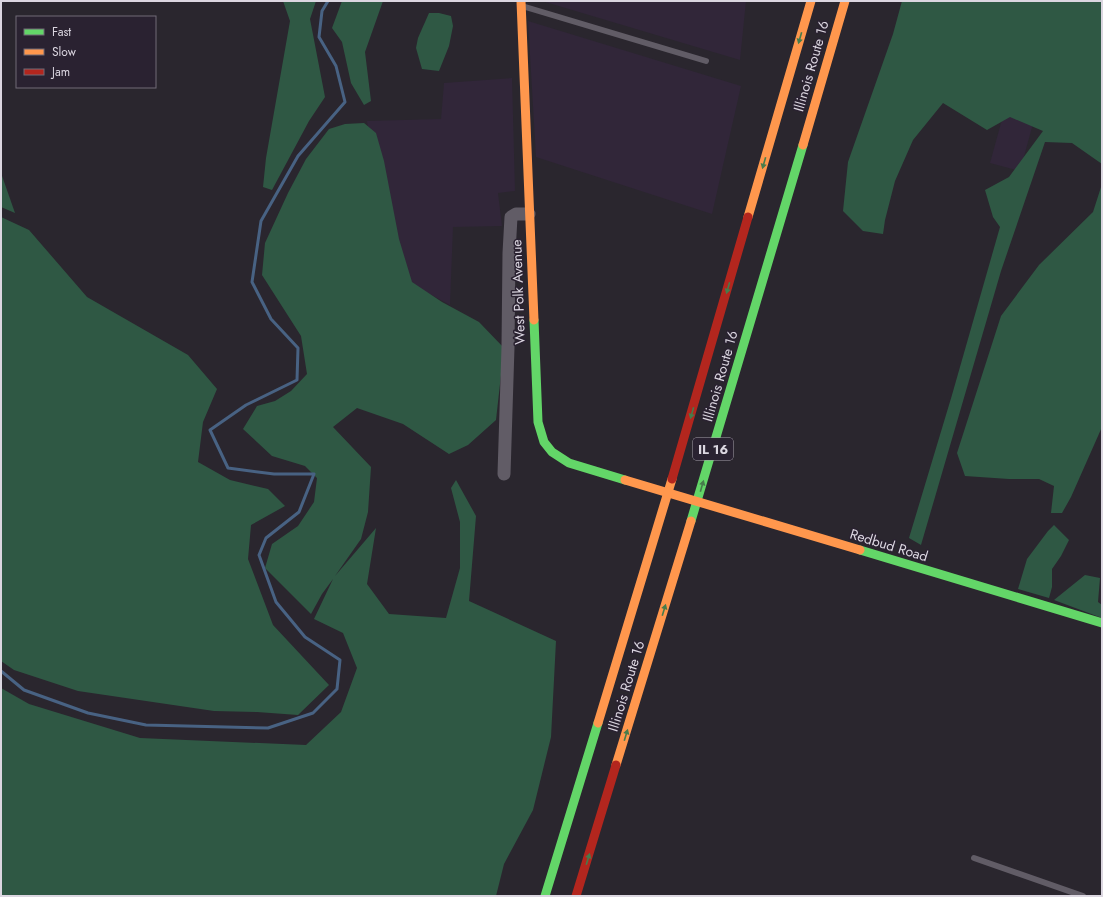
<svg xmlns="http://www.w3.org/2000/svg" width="1103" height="897" viewBox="0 0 1103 897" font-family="Jost,sans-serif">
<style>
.built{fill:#312639}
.forest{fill:#2f5844}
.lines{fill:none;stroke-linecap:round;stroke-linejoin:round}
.stream{stroke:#486283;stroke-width:3}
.lane{stroke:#615c66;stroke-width:6}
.street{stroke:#615c66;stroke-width:13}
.fast{stroke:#63d668;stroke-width:9}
.slow{stroke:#ff974d;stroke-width:9}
.jam{stroke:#b3261e;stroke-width:9}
.oneway{fill:#467c4c}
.labels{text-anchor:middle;stroke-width:3;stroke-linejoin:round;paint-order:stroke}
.shield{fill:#2a2231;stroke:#a6a0ac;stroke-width:1}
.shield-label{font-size:13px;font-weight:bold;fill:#dbd6e0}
.street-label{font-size:14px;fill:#dbd6e0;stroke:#2a2231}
</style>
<rect width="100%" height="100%" fill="#2a262e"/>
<g class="built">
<path d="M 542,1 L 746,1 L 740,60 Z"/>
<path d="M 528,21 L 741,86 L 712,214 L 536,157 Z"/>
<path d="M 512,78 L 515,191 L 498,193 L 502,226 L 453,227 L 450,305 L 394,275 L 367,121 L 441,119 L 444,83 Z"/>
<path d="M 1004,112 L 1034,120 L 1020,171 L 990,163 Z"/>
</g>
<g class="forest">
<path d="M 283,1 L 316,1 L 310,19 L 325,97 L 309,121 L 272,190 L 263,187 L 266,158 L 290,21 Z"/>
<path d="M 342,1 L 383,1 L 365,52 L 371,101 L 364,105 L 351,83 L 342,42 L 332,28 Z"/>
<path d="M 902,1 L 1102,1 L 1102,164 L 1072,143 L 1045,142 L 1001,271 L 921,545 L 909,538 L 952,395 L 1000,227 L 993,217 L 985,190 L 1009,177 L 1043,131 L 1010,117 L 987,130 L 943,103 L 913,140 L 895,181 L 885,220 L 883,234 L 863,231 L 843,211 L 848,162 L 893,34 Z"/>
<path d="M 429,13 L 439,13 L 451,16 L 453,26 L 449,46 L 439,71 L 422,69 L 416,48 L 418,38 Z"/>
<path d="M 364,123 L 376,133 L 384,161 L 399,239 L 412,282 L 442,302 L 479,322 L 504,348 L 496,420 L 468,445 L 449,454 L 403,424 L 357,408 L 333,427 L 371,467 L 368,512 L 361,539 L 335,576 L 376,528 L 367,584 L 389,614 L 446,618 L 460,568 L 460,522 L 451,488 L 456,480 L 476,516 L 469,601 L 556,641 L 551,737 L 533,810 L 504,864 L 496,896 L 1,896 L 1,688 L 29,704 L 140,738 L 306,745 L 341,712 L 357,668 L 343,633 L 314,619 L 333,579 L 322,594 L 311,614 L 265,568 L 272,544 L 298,526 L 314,502 L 317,478 L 305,466 L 272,456 L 243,429 L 257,406 L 275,401 L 291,391 L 307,374 L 301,336 L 262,275 L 265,243 L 288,193 L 306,159 L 329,129 L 345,124 Z"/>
<path d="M 1,173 L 15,213 L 1,207 Z"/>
<path d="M 1102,184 L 1102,427 L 1071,497 L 1062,513 L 1051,513 L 1054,486 L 1039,479 L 1009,479 L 965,476 L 957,453 L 1001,316 L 1039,265 L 1093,212 Z"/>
<path d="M 1,217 L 29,230 L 87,297 L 188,355 L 217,389 L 203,422 L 198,462 L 230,480 L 268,489 L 285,506 L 251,525 L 248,559 L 273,625 L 329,685 L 298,715 L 257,712 L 214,711 L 78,691 L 14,670 L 1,661 Z"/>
<path d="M 1054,525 L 1069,540 L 1061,556 L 1052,569 L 1052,587 L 1049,598 L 1018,589 L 1027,559 L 1048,531 Z"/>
<path d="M 1085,575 L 1100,578 L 1098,602 L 1102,605 L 1102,618 L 1054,600 Z"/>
</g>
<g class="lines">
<path class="stream" d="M 1,671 L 24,690 L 88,713 L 146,725 L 268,728 L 313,713 L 337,689 L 340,660 L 305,637 L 276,602 L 259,555 L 266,538 L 299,512 L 314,474 L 274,474 L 228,468 L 210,430 L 246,405 L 297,380 L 298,348 L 271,319 L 252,282 L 261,221 L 298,156 L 345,102 L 336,66 L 319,37 L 322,11 L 328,1"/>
<g class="lane">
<path d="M 522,6 L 706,61"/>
<path d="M 974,858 L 1083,896"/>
</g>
<path class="street" d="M 504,474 L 508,347 L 509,253 L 511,217 L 516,214 L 529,214"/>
<g class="fast">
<path d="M 534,320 L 538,422 L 544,442 L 552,452 L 569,463 L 625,480"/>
<path d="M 691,521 L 803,145"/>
<path d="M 860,550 L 1102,623"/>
<path d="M 545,896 L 598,723"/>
</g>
<g class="slow">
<path d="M 521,1 L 534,320"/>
<path d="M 803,145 L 845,1"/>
<path d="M 748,217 L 811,1"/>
<path d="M 625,480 L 860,550"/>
<path d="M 598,723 L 672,479"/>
<path d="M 616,765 L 691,521"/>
</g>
<g class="jam">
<path d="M 672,479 L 748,217"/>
<path d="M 576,896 L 616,765"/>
</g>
</g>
<defs><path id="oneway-solid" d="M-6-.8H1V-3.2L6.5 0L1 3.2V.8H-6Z"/></defs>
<g class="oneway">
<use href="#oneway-solid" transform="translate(800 38) rotate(106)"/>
<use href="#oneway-solid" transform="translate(764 163) rotate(106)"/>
<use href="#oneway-solid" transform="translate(728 288) rotate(106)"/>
<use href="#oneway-solid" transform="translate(692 413) rotate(106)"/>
<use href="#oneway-solid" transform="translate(702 486) rotate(-74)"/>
<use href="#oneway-solid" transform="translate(664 610) rotate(-73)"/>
<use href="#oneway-solid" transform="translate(626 735) rotate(-73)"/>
<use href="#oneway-solid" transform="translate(588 859) rotate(-73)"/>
</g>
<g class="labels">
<rect class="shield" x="693" y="438" width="40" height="22" rx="3"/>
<g class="shield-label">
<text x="713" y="454">IL 16</text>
</g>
<g class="street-label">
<text transform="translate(811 66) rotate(-74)" y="5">Illinois Route 16</text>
<text transform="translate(518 292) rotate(-92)" y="5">West Polk Avenue</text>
<text transform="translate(720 376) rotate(-74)" y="5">Illinois Route 16</text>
<text transform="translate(889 545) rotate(17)" y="5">Redbud Road</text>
<text transform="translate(626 686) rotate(-73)" y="5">Illinois Route 16</text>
</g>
</g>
<rect width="1103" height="897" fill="none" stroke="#dbd6e0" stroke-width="4"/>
<rect x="16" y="16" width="140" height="72" fill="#2a2231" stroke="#716a77"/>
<rect x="24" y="29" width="20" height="6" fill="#63d668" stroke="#716a77"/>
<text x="52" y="36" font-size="12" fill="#dbd6e0">Fast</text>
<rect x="24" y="49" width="20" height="6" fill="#ff974d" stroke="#716a77"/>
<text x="52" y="56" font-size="12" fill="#dbd6e0">Slow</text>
<rect x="24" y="69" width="20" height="6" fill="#b3261e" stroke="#716a77"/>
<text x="52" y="76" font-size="12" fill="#dbd6e0">Jam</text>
</svg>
